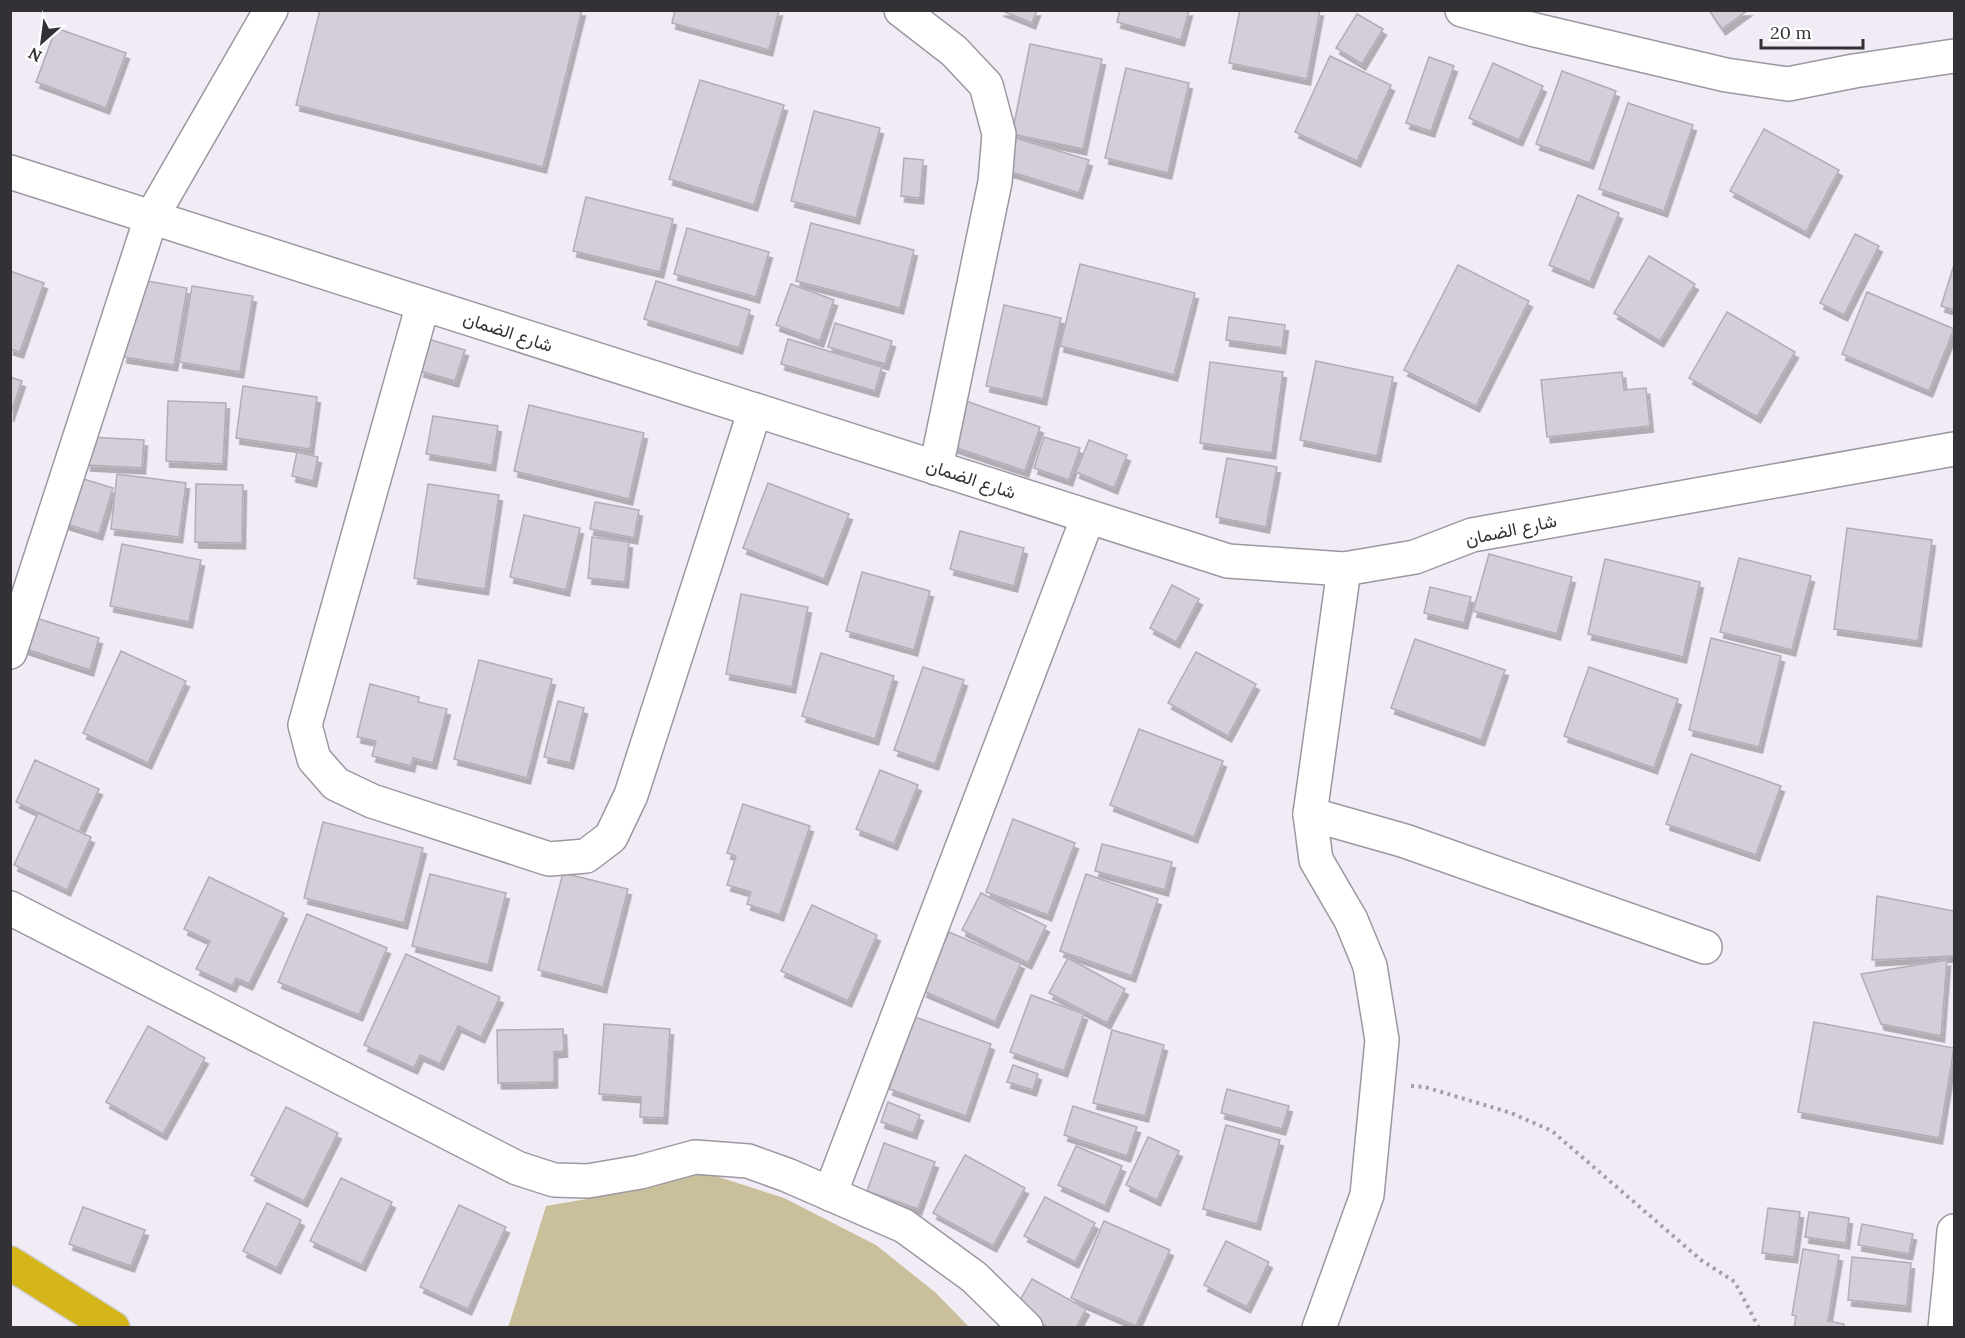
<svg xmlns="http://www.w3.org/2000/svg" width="1965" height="1338" viewBox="0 0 1965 1338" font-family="Lora,Vazirmatn,serif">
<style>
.green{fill:#c9c09b}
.building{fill:#d4ced9;stroke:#b2acb7;stroke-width:1.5;filter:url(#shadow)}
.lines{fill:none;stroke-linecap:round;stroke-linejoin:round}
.minor-casing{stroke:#9c97a1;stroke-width:36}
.highway-casing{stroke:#cececf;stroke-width:36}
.path{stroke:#a39fa7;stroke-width:4;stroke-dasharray:3 4.5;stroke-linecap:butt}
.minor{stroke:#fff;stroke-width:33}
.highway{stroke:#d4b61a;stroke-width:33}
.labels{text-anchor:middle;stroke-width:5;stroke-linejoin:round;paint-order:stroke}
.street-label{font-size:18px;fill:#333135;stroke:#fff}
</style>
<defs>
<filter id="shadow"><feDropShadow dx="3.5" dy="6" stdDeviation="0" flood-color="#0004"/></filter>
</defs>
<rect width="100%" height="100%" fill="#f1ebf6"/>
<path class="green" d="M 703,1172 L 784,1198 L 876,1245 L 936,1293 L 969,1327 L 508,1328 L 546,1206 L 587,1199 Z"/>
<g class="building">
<path d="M 320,10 L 582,10 L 543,167 L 296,105 Z"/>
<path d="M 675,10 L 779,10 L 769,50 L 672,23 Z"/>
<path d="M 1000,10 L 1037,10 L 1032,23 Z"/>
<path d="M 1120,10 L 1189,10 L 1181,40 L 1117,22 Z"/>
<path d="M 1240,10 L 1320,10 L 1307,79 L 1229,63 Z"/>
<path d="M 1709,10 L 1748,10 L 1722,29 Z"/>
<path d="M 1357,14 L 1383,29 L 1362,64 L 1336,48 Z"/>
<path d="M 56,28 L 126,53 L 106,108 L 36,82 Z"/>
<path d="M 1030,44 L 1102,59 L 1083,149 L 1012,134 Z"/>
<path d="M 1330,56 L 1391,85 L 1357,161 L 1295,132 Z"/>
<path d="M 1429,57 L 1454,66 L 1431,131 L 1406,123 Z"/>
<path d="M 1493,63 L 1543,86 L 1519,140 L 1469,118 Z"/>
<path d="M 1126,68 L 1189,83 L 1168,173 L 1105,158 Z"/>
<path d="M 1562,71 L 1616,91 L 1590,163 L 1536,144 Z"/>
<path d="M 700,80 L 784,105 L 754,205 L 669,179 Z"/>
<path d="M 1628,103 L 1693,125 L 1664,211 L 1599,189 Z"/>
<path d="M 814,111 L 880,128 L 856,218 L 791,201 Z"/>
<path d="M 1764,129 L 1839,170 L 1806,232 L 1730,191 Z"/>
<path d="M 1012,137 L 1089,160 L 1079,193 L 1002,169 Z"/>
<path d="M 904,158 L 923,160 L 920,198 L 901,196 Z"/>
<path d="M 1578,195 L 1619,213 L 1590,282 L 1549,265 Z"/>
<path d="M 586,197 L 673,219 L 660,272 L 573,251 Z"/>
<path d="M 811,223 L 914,250 L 900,308 L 796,281 Z"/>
<path d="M 687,228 L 769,252 L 756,297 L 674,274 Z"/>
<path d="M 1855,234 L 1879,246 L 1844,315 L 1820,303 Z"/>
<path d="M 1649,256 L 1695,284 L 1660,341 L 1614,313 Z"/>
<path d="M 1080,264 L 1195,293 L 1174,375 L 1060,346 Z"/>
<path d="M 1458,265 L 1529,301 L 1476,406 L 1404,370 Z"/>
<path d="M 1954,265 L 1954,310 L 1941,306 Z"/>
<path d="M 10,271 L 44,283 L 20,352 L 10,349 Z"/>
<path d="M 136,279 L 187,288 L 174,365 L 123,357 Z"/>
<path d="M 656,281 L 750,310 L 739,348 L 644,319 Z"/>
<path d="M 791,284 L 834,300 L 820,341 L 776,325 Z"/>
<path d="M 192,286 L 253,296 L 240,372 L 179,362 Z"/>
<path d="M 1867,292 L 1954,329 L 1929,391 L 1842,354 Z"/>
<path d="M 1004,305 L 1061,318 L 1043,399 L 986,386 Z"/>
<path d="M 1727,312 L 1795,352 L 1757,417 L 1689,378 Z"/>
<path d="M 1229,317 L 1285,325 L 1282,348 L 1226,340 Z"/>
<path d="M 835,323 L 892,341 L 885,364 L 828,347 Z"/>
<path d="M 428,339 L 465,350 L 455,381 L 420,371 Z"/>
<path d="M 788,339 L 882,367 L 875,391 L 781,364 Z"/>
<path d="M 1316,361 L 1393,377 L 1377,456 L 1300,440 Z"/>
<path d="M 1210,362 L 1283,372 L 1272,453 L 1200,443 Z"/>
<path d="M 1622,372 L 1624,390 L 1646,388 L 1650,426 L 1547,437 L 1541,380 Z"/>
<path d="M 10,377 L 22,381 L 10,416 Z"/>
<path d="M 243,386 L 317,397 L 310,449 L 236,438 Z"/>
<path d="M 168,401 L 226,403 L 223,464 L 166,461 Z"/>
<path d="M 966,401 L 1040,427 L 1025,471 L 951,446 Z"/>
<path d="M 529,405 L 644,433 L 629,499 L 514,471 Z"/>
<path d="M 433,416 L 498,426 L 492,465 L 426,454 Z"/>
<path d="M 88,437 L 144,440 L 142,468 L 87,465 Z"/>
<path d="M 1044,437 L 1080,448 L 1069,480 L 1034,468 Z"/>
<path d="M 1089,440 L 1127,455 L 1114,488 L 1076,472 Z"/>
<path d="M 297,452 L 318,457 L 313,481 L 292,476 Z"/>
<path d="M 1227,458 L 1277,467 L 1266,527 L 1216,517 Z"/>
<path d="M 117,474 L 186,483 L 179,537 L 111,529 Z"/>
<path d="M 77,477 L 113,488 L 99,534 L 63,523 Z"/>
<path d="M 768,483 L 849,514 L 824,579 L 743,548 Z"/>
<path d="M 196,484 L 243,485 L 242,543 L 195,542 Z"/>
<path d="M 428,484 L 499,495 L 485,589 L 414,578 Z"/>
<path d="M 595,502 L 639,510 L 634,538 L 590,529 Z"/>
<path d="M 524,515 L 580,528 L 566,590 L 510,577 Z"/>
<path d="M 1847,528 L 1932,540 L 1918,641 L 1834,629 Z"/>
<path d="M 960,531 L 1024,548 L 1014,586 L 950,569 Z"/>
<path d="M 592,537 L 629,542 L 625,582 L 588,578 Z"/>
<path d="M 122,544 L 201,560 L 189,622 L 110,606 Z"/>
<path d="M 1489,554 L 1572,577 L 1557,634 L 1473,611 Z"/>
<path d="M 1739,558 L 1811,576 L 1792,650 L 1720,632 Z"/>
<path d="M 1605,559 L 1700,582 L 1683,657 L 1588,634 Z"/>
<path d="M 862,572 L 930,591 L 914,650 L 846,631 Z"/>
<path d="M 1172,585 L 1199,599 L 1176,642 L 1150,628 Z"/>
<path d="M 1430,587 L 1471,597 L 1464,623 L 1424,613 Z"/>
<path d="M 741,594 L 808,607 L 792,687 L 726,674 Z"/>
<path d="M 33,617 L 99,638 L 90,670 L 23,648 Z"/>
<path d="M 1711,638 L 1781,656 L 1759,747 L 1689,730 Z"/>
<path d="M 1415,639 L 1505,670 L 1481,740 L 1391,708 Z"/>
<path d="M 121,651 L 186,681 L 148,763 L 83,733 Z"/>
<path d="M 1196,652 L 1256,684 L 1228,736 L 1168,703 Z"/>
<path d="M 821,653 L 894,676 L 875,739 L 802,716 Z"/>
<path d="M 479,660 L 552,679 L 527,778 L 454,759 Z"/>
<path d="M 923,667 L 964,680 L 935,764 L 894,750 Z"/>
<path d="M 1589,667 L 1678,699 L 1654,768 L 1564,736 Z"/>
<path d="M 370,684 L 419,697 L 418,702 L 447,709 L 433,763 L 413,758 L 411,766 L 372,756 L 376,741 L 357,737 Z"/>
<path d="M 558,701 L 584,708 L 570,763 L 544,757 Z"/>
<path d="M 1139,729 L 1223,761 L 1194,837 L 1110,805 Z"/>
<path d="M 1691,754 L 1781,786 L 1756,855 L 1666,824 Z"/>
<path d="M 35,760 L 99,789 L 79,832 L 16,802 Z"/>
<path d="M 880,770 L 918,785 L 894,844 L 856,829 Z"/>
<path d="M 743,804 L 810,826 L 780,915 L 747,904 L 751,892 L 727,885 L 736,856 L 727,853 Z"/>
<path d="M 38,813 L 91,837 L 67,890 L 14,865 Z"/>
<path d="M 1013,819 L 1075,843 L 1048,915 L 986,892 Z"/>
<path d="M 323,822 L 423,848 L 404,923 L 304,898 Z"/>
<path d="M 1102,844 L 1172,862 L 1165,890 L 1095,871 Z"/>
<path d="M 563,873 L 628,889 L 603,987 L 538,970 Z"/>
<path d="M 430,874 L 506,893 L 488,965 L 412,946 Z"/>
<path d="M 1086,874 L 1158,899 L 1132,976 L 1060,951 Z"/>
<path d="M 209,877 L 284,913 L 249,984 L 236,978 L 232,986 L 196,969 L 210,941 L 184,929 Z"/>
<path d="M 981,893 L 1046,926 L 1028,963 L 962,930 Z"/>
<path d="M 1877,896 L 1954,911 L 1954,956 L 1872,960 Z"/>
<path d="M 812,905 L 877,935 L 848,1001 L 781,971 Z"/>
<path d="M 307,914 L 387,948 L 359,1015 L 278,982 Z"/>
<path d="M 949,932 L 1021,963 L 995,1022 L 923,991 Z"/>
<path d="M 406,954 L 500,997 L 481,1037 L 458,1026 L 440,1064 L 420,1055 L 414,1068 L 364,1045 Z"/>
<path d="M 1068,958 L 1125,989 L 1107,1023 L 1049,993 Z"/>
<path d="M 1947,960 L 1941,1036 L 1881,1024 L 1861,974 Z"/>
<path d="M 1031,995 L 1084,1014 L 1064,1071 L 1010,1052 Z"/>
<path d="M 915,1017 L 991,1044 L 966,1116 L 889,1089 Z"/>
<path d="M 1814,1022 L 1954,1048 L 1939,1138 L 1798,1112 Z"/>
<path d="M 604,1024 L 670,1029 L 664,1118 L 640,1117 L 641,1097 L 599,1094 Z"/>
<path d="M 148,1026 L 205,1058 L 163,1134 L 106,1102 Z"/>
<path d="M 563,1029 L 564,1051 L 554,1052 L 554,1082 L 498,1083 L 497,1030 Z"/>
<path d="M 1112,1030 L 1164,1045 L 1145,1116 L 1093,1103 Z"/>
<path d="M 1013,1065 L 1038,1074 L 1033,1090 L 1007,1082 Z"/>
<path d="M 1227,1089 L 1289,1106 L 1282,1129 L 1221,1113 Z"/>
<path d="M 888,1102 L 920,1115 L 913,1133 L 881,1122 Z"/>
<path d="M 1073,1106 L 1137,1127 L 1127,1156 L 1064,1135 Z"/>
<path d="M 286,1107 L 338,1133 L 304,1201 L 251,1175 Z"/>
<path d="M 1226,1125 L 1280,1140 L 1257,1224 L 1203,1209 Z"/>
<path d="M 1148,1137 L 1179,1151 L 1157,1200 L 1126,1185 Z"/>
<path d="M 884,1143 L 935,1162 L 918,1209 L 867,1191 Z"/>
<path d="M 1076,1146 L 1122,1166 L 1105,1206 L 1058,1185 Z"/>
<path d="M 965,1155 L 1025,1188 L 993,1246 L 933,1213 Z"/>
<path d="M 341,1178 L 392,1202 L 362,1265 L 310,1241 Z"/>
<path d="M 1045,1197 L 1095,1223 L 1075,1262 L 1024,1236 Z"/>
<path d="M 267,1203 L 301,1220 L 277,1268 L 243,1251 Z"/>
<path d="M 459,1205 L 506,1227 L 468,1309 L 420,1287 Z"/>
<path d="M 83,1207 L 145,1230 L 131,1266 L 69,1244 Z"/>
<path d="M 1768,1208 L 1800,1212 L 1794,1257 L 1762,1253 Z"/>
<path d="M 1809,1212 L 1849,1218 L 1846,1243 L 1805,1237 Z"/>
<path d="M 1104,1221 L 1170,1250 L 1136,1326 L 1071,1298 Z"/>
<path d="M 1862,1224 L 1913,1234 L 1909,1254 L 1858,1245 Z"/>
<path d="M 1226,1241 L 1269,1262 L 1247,1307 L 1204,1285 Z"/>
<path d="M 1803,1249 L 1839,1255 L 1828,1321 L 1844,1324 L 1843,1328 L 1794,1328 L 1796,1316 L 1792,1315 Z"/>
<path d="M 1852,1257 L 1911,1263 L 1907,1306 L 1848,1300 Z"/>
<path d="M 1032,1279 L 1086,1309 L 1076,1328 L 1049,1328 L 1015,1309 Z"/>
</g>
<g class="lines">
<g class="minor-casing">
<g id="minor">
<path d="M 901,10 L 954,51 L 986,85 L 999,134 L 995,182 L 936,468"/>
<path d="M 1462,10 L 1535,30 L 1726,75 L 1788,84 L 1854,71 L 1954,56"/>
<path d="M 10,172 L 1228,561 L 1344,569 L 1415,557 L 1472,535 L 1954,449"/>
<path d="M 423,304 L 305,725 L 314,759 L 336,784 L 372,801 L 549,859 L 586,856 L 611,837 L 631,795 L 755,410"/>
<path d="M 10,652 L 151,218 L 271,10"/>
<path d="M 1310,814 L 1405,841 L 1705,947"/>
<path d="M 10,908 L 517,1168 L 554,1180 L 588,1181 L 640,1172 L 695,1157 L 748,1161 L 787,1175 L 904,1226 L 974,1277 L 1026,1328"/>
<path d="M 830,1194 L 1088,517"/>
<path d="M 1954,1231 L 1951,1266 L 1954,1275"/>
<path d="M 1319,1328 L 1367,1195 L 1382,1040 L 1370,966 L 1351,920 L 1316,860 L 1310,814 L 1344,569"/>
<path d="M 1945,1328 L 1951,1269"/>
</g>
</g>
<g class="highway-casing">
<path id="highway" d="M 10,1263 L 113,1328"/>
</g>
<path class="path" d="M 1411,1086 L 1425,1087 L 1511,1113 L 1552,1131 L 1701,1260 L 1735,1282 L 1759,1328"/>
<use href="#minor" class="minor"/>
<use href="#highway" class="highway"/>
</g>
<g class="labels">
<g class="street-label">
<text transform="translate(508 332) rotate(18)" y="6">شارع الضمان</text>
<text transform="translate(971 479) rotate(18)" y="6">شارع الضمان</text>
<text transform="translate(1511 530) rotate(-12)" y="6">شارع الضمان</text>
</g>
</g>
<rect width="1965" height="1338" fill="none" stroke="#333135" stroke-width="24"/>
<g transform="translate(42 42) rotate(208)" stroke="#ffffff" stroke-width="4.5" paint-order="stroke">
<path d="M0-4.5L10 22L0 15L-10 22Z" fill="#333135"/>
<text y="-9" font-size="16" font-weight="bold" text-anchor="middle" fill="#333135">N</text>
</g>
<path d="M1761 39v9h102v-9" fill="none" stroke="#333135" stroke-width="3"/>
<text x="1770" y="39" font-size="18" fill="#333135" stroke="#ffffff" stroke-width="4.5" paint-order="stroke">20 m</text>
</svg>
